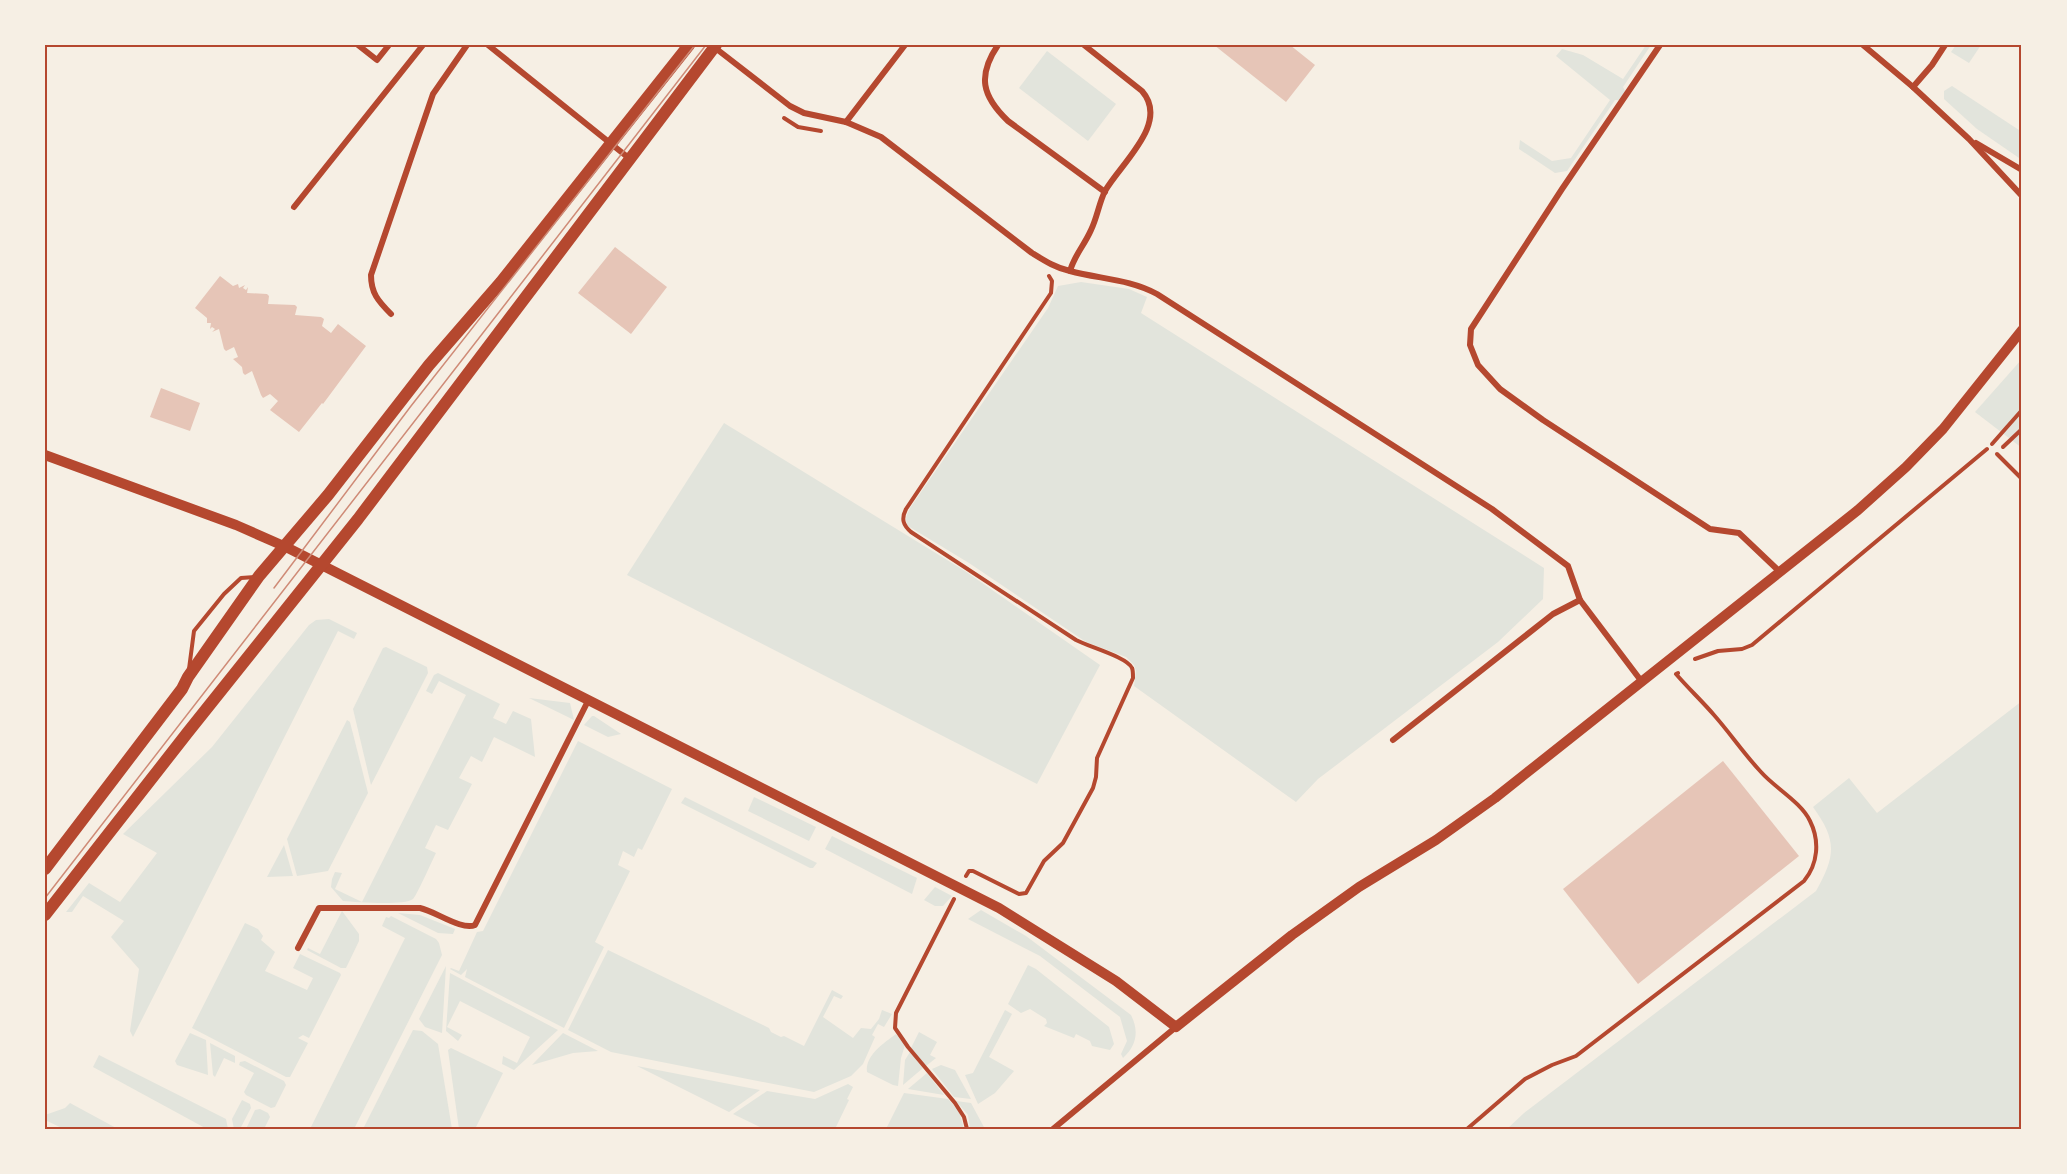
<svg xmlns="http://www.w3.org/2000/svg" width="2067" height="1174" viewBox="0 0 2067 1174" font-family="Figtree,sans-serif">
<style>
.green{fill:#e2e4dc}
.building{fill:#e6c5b7}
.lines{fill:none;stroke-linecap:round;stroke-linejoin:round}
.path{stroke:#b5482f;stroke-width:4}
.service{stroke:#b5482f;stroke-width:4}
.minor{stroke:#b5482f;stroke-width:6}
.tertiary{stroke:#b5482f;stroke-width:10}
.secondary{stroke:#b5482f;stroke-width:12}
.tram{stroke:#cf8b77;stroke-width:1.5}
.neatline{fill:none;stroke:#b5482f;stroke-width:2}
</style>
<rect width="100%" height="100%" fill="#f6efe4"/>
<g class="green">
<path d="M 1646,45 L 1651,45 L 1623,87 L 1625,91 L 1619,100 L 1615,100 L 1567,171 L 1555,173 L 1519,149 L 1520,140 L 1552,161 L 1571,158 L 1610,100 L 1556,56 L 1562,49 L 1583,55 L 1623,79 Z"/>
<path d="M 1956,45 L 1981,45 L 1969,63 L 1951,52 Z"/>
<path d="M 1047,51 L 1116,104 L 1088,141 L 1019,88 Z"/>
<path d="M 1952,86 L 2022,132 L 2022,160 L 1977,129 L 1944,99 L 1944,91 Z"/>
<path d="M 1081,282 L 1129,289 L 1147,297 L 1141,313 L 1544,568 L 1543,599 L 1498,642 L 1318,779 L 1296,802 L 1134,686 L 1136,671 L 1134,665 L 1126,657 L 1086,642 L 969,563 L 908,526 C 904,519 907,515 910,508 L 1048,308 L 1058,286 Z"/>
<path d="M 2022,359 L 2022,448 L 1975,412 Z"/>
<path d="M 724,423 L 965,571 L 1100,665 L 1037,784 L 627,575 Z"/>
<path d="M 329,619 L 357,633 L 354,639 L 338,631 L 133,1037 L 130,1031 L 139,969 L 111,937 L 124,921 L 83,896 L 72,912 L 66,912 L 89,883 L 120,902 L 157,853 L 123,834 L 212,747 L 309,625 L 316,620 Z"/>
<path d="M 386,647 L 427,667 L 428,673 L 371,785 L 353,709 L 383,648 Z"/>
<path d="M 438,673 L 500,704 L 493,718 L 506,724 L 513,711 L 531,719 L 535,757 L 494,737 L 482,762 L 471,756 L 459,778 L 472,784 L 448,830 L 436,825 L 425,848 L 436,853 C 432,861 416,897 413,899 C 404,906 356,902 343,901 L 331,887 L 332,879 L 335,872 L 342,873 L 335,889 L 362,902 L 466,695 L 439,681 L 432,694 L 426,691 L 434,675 Z"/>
<path d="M 529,698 L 570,703 L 574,720 Z"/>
<path d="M 2022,701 L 2022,1129 L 1507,1129 L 1524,1113 L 1816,891 C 1836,856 1837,840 1813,807 L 1849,778 L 1877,813 Z"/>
<path d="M 592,716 L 594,716 L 621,734 L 608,737 L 584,725 Z"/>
<path d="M 347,720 L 350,722 L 368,793 L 328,871 L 297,876 L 287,839 Z"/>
<path d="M 578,741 L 672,789 L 642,850 L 638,848 L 634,857 L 623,851 L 618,865 L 630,871 L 595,942 L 604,947 L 564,1028 L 465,977 L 467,969 L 461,975 L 450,969 L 451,968 L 459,971 L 477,932 L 483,931 Z"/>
<path d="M 685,797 L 817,863 L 813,868 L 810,868 L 681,803 Z"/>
<path d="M 754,797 L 816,827 L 809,841 L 748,811 Z"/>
<path d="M 832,836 L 917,878 L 912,894 L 825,849 Z"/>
<path d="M 284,845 L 293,876 L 267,877 Z"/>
<path d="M 935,887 L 952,896 L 943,906 L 935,906 L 924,900 Z"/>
<path d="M 981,910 L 1026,936 L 1131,1015 C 1139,1031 1137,1045 1123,1058 L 1121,1054 L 1127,1041 L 1120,1017 L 1040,956 L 968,919 Z"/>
<path d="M 342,911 L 359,934 L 359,941 L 346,968 L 341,968 L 307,950 L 308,948 L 320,954 Z"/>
<path d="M 398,913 L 420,915 L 455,929 L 453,934 L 438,933 Z"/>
<path d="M 391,916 L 436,939 L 439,943 L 442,955 L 354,1129 L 310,1129 L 405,938 L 382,926 L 386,917 L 389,918 Z"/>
<path d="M 245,923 L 258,929 L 263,936 L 261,940 L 275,952 L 265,971 L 307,990 L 313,978 L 293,968 L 300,954 L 340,973 L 341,975 L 309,1038 L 303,1035 L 298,1038 L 308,1043 L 290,1077 L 286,1077 L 192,1028 Z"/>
<path d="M 608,950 L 769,1028 L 771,1032 L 781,1037 L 784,1036 L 804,1046 L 832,990 L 843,996 L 841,999 L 834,996 L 823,1017 L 853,1038 L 861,1028 L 871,1029 L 879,1019 L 882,1010 L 892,1014 L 884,1027 L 878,1024 L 872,1035 L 875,1037 L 863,1064 L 851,1076 L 814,1092 L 611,1052 L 568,1030 Z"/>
<path d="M 1028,965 L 1036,969 L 1109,1027 L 1114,1044 L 1110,1050 L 1092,1046 L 1090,1041 L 1076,1034 L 1074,1038 L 1044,1026 L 1047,1023 L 1046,1019 L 1030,1009 L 1021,1013 L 1008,1004 Z"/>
<path d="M 446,966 L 442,1033 L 425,1027 L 419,1019 Z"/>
<path d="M 450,973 L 558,1030 L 514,1070 L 502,1064 L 503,1056 L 517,1063 L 530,1037 L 460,1001 L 447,1027 L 462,1035 L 458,1041 L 446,1031 Z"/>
<path d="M 1005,1010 L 1012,1014 L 989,1057 L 1014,1071 L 995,1093 L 978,1104 L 965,1075 L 973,1073 Z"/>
<path d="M 413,1030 L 422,1031 L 438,1044 L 452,1129 L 363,1129 Z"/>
<path d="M 919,1032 L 937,1042 L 930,1055 L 936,1058 L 926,1066 L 911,1048 Z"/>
<path d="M 190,1033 L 206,1040 L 208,1075 L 177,1065 L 175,1061 Z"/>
<path d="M 563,1033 L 598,1051 L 573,1053 L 532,1065 Z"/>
<path d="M 896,1034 L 905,1045 L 901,1058 L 898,1086 L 893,1085 L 867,1072 C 865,1055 884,1043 896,1034 Z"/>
<path d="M 210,1043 L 235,1056 L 235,1063 L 224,1058 L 215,1077 L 213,1075 Z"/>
<path d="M 451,1048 L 503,1073 L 475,1129 L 459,1129 L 448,1050 Z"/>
<path d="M 910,1052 L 923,1068 L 903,1085 L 905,1060 Z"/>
<path d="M 99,1055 L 226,1119 L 228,1129 L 207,1129 L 93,1067 Z"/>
<path d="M 245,1061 L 284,1081 L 286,1085 L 275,1107 L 271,1108 L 246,1095 L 244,1092 L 254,1073 L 239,1065 L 240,1062 Z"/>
<path d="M 941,1065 L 955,1070 L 971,1099 L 954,1097 L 932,1069 Z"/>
<path d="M 637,1066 L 760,1090 L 729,1112 Z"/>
<path d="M 927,1073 L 944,1095 L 908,1089 Z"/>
<path d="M 848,1084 L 853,1087 L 847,1099 L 849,1100 L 835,1129 L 764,1129 L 733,1114 L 767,1091 L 815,1099 Z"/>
<path d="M 904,1093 L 948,1099 L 959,1111 L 964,1129 L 886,1129 Z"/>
<path d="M 242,1100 L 250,1104 L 251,1108 L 240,1129 L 234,1129 L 232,1119 Z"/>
<path d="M 956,1101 L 971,1103 L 985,1129 L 970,1129 L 968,1115 Z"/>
<path d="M 70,1103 L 118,1129 L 64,1129 L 45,1120 L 45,1115 L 65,1108 Z"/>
<path d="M 260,1109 L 268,1113 L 270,1117 L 264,1129 L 246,1129 L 255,1110 Z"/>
</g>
<g class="building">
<path d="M 1214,45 L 1290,45 L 1315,65 L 1286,102 Z"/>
<path d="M 615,247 L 667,287 L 631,334 L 578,293 Z"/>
<path d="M 220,276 L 233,286 L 238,284 L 239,288 L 245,285 L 243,288 L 246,290 L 248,287 L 247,293 L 267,294 L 269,296 L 268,304 L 295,305 L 297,307 L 295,315 L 321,317 L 324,319 L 322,326 L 331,333 L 338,324 L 366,346 L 323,404 L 322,403 L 299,432 L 270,410 L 278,401 L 270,394 L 263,398 L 261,395 L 252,371 L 245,375 L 243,373 L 242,367 L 233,359 L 238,357 L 234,347 L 226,351 L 224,349 L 219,329 L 212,332 L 215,329 L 212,327 L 210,329 L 211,323 L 207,323 L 207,318 L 195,308 Z"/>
<path d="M 161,388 L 200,403 L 190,431 L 150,417 Z"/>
<path d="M 1723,761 L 1799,856 L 1638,984 L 1563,889 Z"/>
</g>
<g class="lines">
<g class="path">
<path d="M 784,118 L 798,127 L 821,131"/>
<path d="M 1992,444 L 2022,410"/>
<path d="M 2003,447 L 2022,429"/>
<path d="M 1695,659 L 1718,651 L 1742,649 L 1752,645 L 1987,449"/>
<path d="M 966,876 L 969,871 L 973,871 L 1019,894 L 1026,893 L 1044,861 L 1063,843 L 1093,788 L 1096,777 L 1097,758 L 1133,678 C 1133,676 1133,670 1132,668 C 1127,657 1089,647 1076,640 L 911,532 C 903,525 901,519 906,509 L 1051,293 L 1052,281 L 1049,276"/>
<path d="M 954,899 L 896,1013 L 895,1028 L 908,1047 L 955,1103 L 964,1117 L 967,1129"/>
<path d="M 1467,1129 L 1525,1079 L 1552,1065 L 1576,1056 L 1804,881 C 1818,864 1820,841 1810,821 C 1801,802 1775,788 1761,772 C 1744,754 1730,733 1714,715 C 1702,701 1688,688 1676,674 L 1678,673"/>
</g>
<g class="service">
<path d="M 1997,454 L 2022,479"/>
<path d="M 189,669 L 194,631 L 224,594 L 241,578 L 255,577"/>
</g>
<g class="minor">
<path d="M 358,45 L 377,60 L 389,45"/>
<path d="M 488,45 L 630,159"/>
<path d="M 998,45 C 977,76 982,96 1008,121 L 1105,192"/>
<path d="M 1660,45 L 1562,189 L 1471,329 L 1470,345 L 1478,365 L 1500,389 L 1543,420 L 1710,529 L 1739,533 L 1780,572"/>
<path d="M 1863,45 L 1913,87 L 1969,139 L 2022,196"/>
<path d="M 714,47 L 790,106 L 804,113 L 846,122 L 881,137 L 1032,253 C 1045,261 1056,268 1070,271 C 1099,279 1130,279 1157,294 L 1492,509 L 1568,566 L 1580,600 L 1642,682"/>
<path d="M 1913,87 L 1932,65 L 1945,45"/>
<path d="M 846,122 L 905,45"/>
<path d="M 1976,143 L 2022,170"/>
<path d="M 294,207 L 423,45"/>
<path d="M 1070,271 C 1075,254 1084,246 1091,230 C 1097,218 1099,203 1105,191 C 1121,163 1170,123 1142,91 L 1084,45"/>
<path d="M 391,314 C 378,301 371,293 371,275 L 433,94 L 467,45"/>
<path d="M 1393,740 L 1553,614 L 1580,600"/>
<path d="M 298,948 L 319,908 L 420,908 C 435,911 462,931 475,925 L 588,701"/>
<path d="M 1053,1129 L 1176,1027"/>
</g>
<path class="tertiary" d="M 45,455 L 236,525 L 286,547 L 999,908 L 1116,981 L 1176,1027 L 1292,935 L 1359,887 L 1436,840 L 1495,798 L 1858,510 L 1906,467 L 1943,429 L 2022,330"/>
<g class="secondary">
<path d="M 45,869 L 182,689 L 188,677 L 259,576 L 328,495 L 429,365 L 501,282 L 689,45"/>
<path d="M 45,915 L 188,732 L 358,519 L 716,45"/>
</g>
<g class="tram">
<path d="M 274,588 L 411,406 L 695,45"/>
<path d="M 45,898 L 706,45"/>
</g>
</g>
<rect width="2067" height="1174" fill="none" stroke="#f6efe4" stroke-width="93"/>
<rect x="46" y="46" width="1974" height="1082" class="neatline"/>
</svg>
